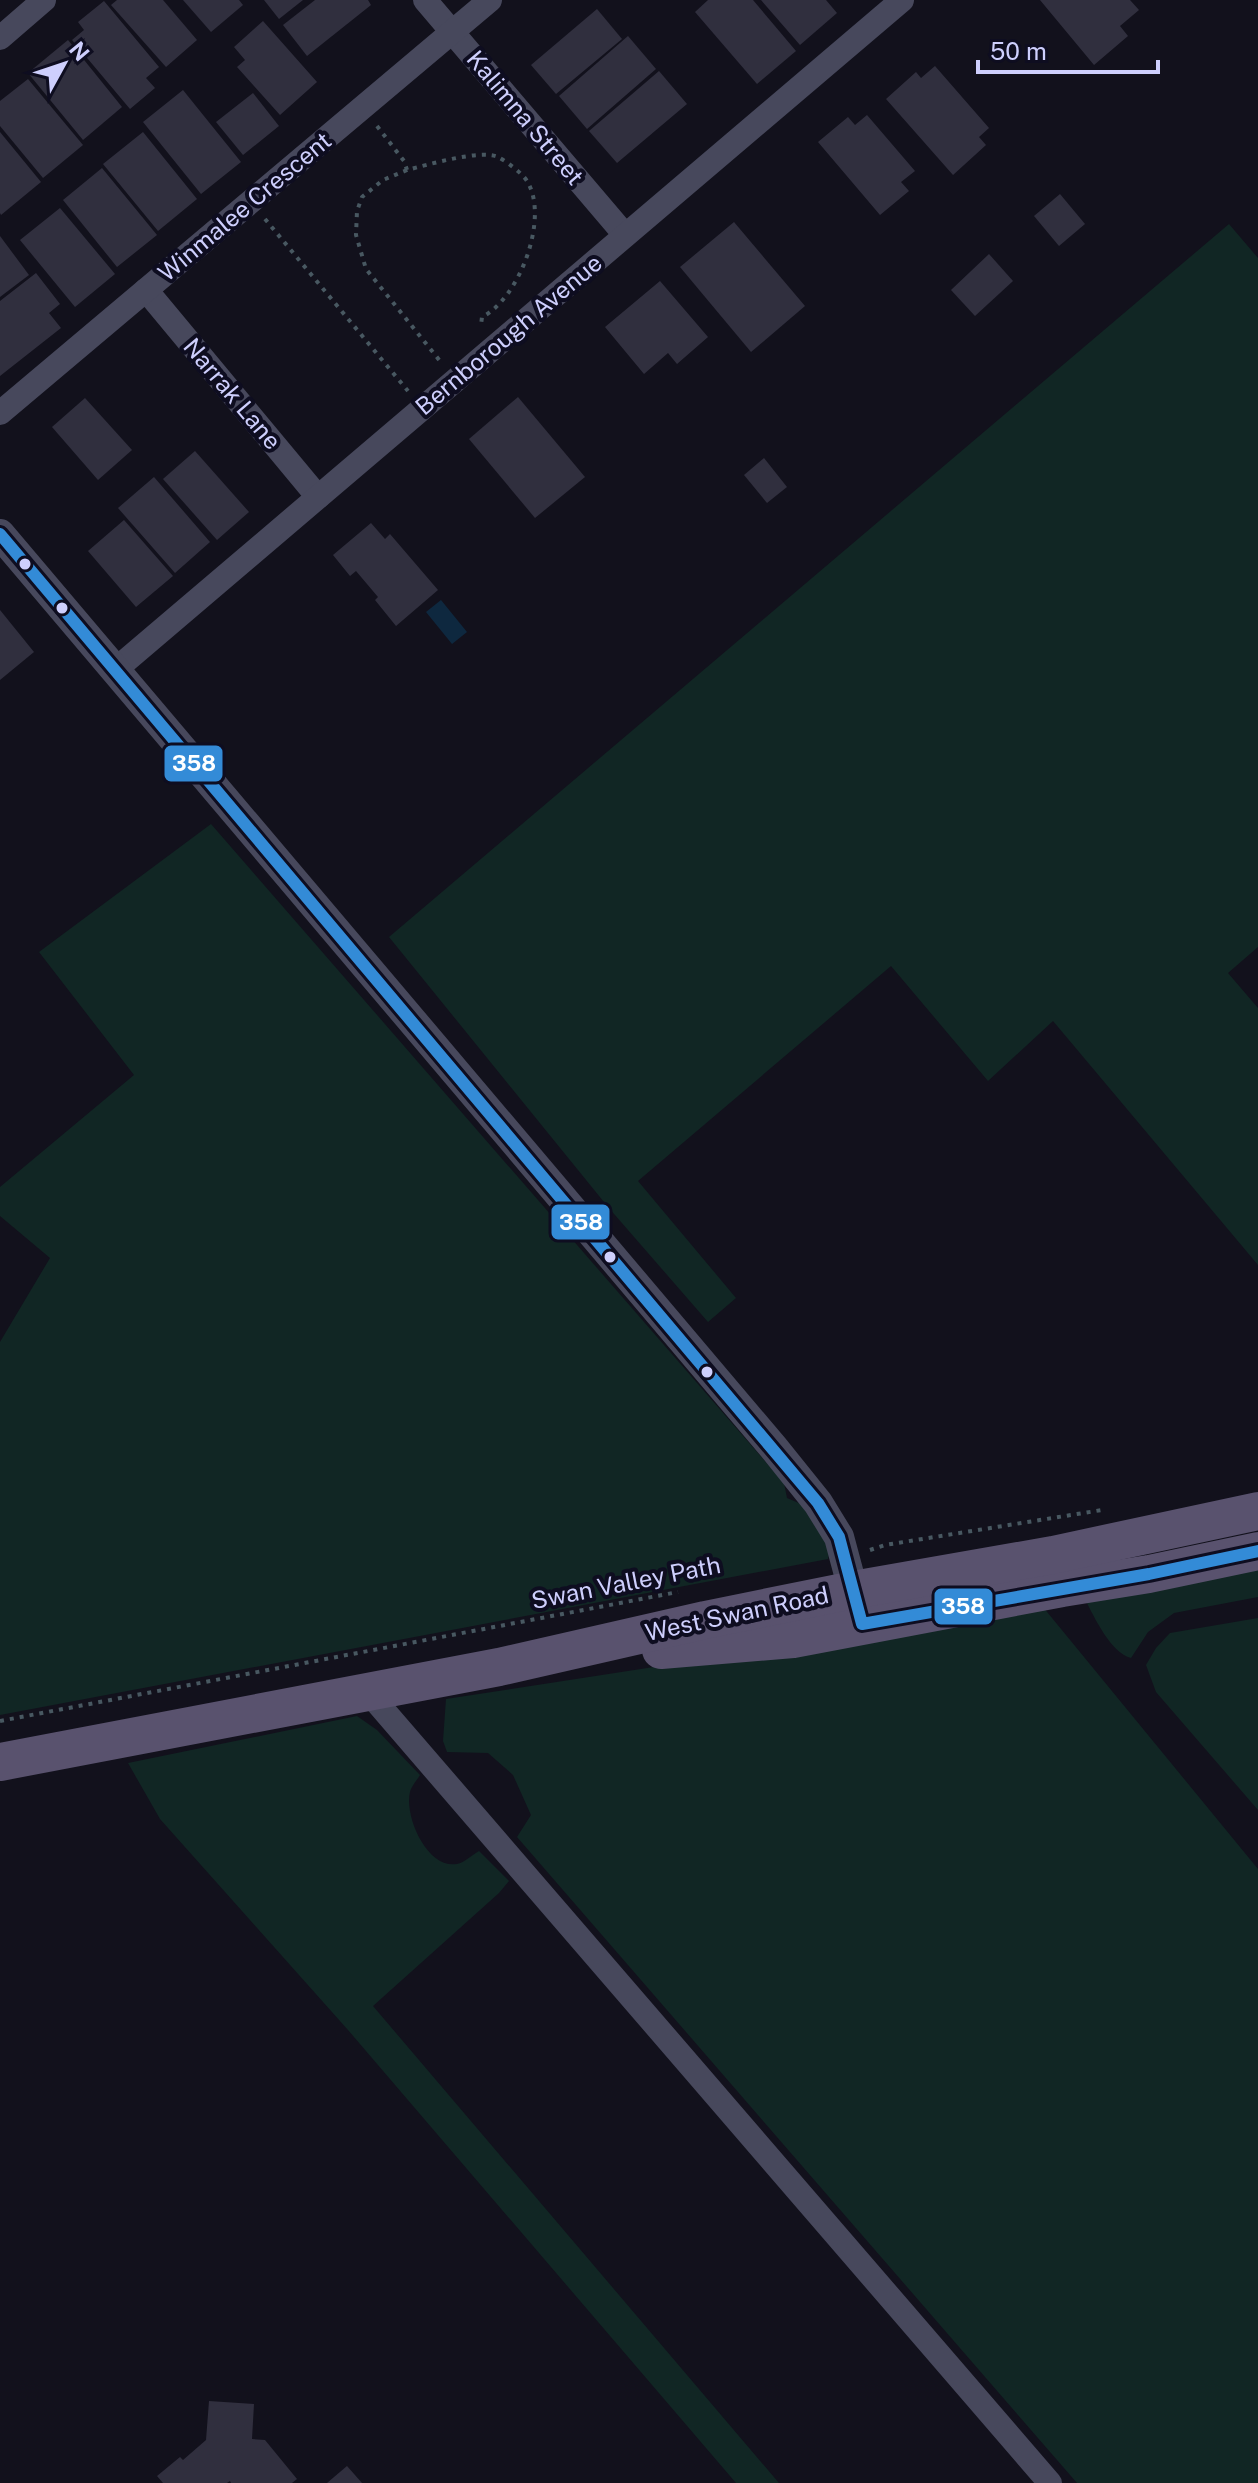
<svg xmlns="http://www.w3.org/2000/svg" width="1258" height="2483" viewBox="0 0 1258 2483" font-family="'Public Sans',sans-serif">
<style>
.green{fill:#112624}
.water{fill:#0e283f}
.building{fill:#302f3e}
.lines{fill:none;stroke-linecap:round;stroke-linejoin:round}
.path{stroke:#485861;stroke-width:4;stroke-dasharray:4 6;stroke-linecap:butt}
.minor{stroke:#47485c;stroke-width:24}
.tertiary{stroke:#47485c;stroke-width:30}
.primary{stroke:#59526e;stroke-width:38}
.bus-1-casing{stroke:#0e0d20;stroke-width:18}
.bus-1{stroke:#338bd7;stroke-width:12}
.bus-dot{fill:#cecffd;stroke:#0e0d20;stroke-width:3}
.labels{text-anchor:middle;stroke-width:8;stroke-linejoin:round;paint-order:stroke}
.street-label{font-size:24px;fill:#cecffd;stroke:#0e0d20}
.line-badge{stroke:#0e0d20;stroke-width:3}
.badge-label{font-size:22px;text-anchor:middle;font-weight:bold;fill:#fff}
</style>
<rect width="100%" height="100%" fill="#12111c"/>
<g class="green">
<path d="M 1229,224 L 1258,258 L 1258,947 L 1228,973 L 1258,1008 L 1258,1265 L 1053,1021 L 988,1081 L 891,966 L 638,1181 L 736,1298 L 708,1322 L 608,1207 L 389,937 Z"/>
<path d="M 211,824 L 784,1483 L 787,1498 L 801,1504 L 830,1549 L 828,1559 L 0,1715 L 0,1342 L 50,1258 L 0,1216 L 0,1187 L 134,1075 L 39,952 Z"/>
<path d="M 1258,1565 L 1258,1597 L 1174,1613 L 1148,1632 L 1131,1658 C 1111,1653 1094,1617 1085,1599 Z"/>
<path d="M 1043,1607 L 1258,1869 L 1258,2483 L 1077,2483 L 517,1837 L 531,1815 L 513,1775 L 488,1753 L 447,1752 L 443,1741 L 446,1699 Z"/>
<path d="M 1258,1618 L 1258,1810 L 1156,1692 L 1146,1665 L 1156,1648 L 1170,1633 Z"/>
<path d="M 357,1716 L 377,1730 L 420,1775 C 417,1780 411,1787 410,1792 C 404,1816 427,1869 457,1864 C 464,1863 473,1854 479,1851 L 509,1881 L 499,1893 L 373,2006 L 779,2483 L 736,2483 L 348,2030 L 160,1819 L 128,1763 Z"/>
</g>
<path class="water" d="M 441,600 L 467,632 L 452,644 L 426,612 Z"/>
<g class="building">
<path d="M 117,0 L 163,0 L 197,40 L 166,67 L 111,5 Z"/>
<path d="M 183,0 L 239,0 L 243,5 L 211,32 Z"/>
<path d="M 264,0 L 303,0 L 279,19 Z"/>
<path d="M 315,0 L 368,0 L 371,5 L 307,56 L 283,25 Z"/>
<path d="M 708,0 L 753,0 L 796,51 L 757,84 L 695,12 Z"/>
<path d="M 761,0 L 826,0 L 837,13 L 800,45 Z"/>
<path d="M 1040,0 L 1130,0 L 1139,10 L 1120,26 L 1128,36 L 1094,65 Z"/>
<path d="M 104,1 L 159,67 L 146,78 L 155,88 L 130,109 L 72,40 L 84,30 L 78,22 Z"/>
<path d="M 597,9 L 622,39 L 556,94 L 531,65 Z"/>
<path d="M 263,21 L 317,82 L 280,115 L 237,67 L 245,60 L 234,47 Z"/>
<path d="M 628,36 L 656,69 L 587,129 L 559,96 Z"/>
<path d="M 68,40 L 122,107 L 83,140 L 28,73 Z"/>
<path d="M 935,66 L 989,128 L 979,137 L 986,145 L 953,175 L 886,99 L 916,72 L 921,78 Z"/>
<path d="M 659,71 L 687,104 L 617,163 L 589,131 Z"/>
<path d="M 28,79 L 83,145 L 43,178 L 0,126 L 0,101 Z"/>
<path d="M 183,90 L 241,162 L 201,194 L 143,122 Z"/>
<path d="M 253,93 L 279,126 L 243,155 L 216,122 Z"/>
<path d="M 867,115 L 915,171 L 901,182 L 909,191 L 880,215 L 818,142 L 848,117 L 855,125 Z"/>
<path d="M 0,132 L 41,182 L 1,215 L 0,213 Z"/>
<path d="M 143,132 L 197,199 L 158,231 L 103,164 Z"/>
<path d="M 102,168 L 157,235 L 117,267 L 63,200 Z"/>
<path d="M 1060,194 L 1085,224 L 1059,246 L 1034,216 Z"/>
<path d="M 60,208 L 115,274 L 75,307 L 20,240 Z"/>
<path d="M 734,222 L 805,306 L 751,352 L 680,267 Z"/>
<path d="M 0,236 L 29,275 L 0,297 Z"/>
<path d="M 989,254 L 1013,281 L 975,316 L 951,290 Z"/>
<path d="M 36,273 L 60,304 L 49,313 L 61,328 L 0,376 L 0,301 Z"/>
<path d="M 660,281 L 708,337 L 677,364 L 668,353 L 644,374 L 605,327 Z"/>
<path d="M 518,397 L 585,477 L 535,518 L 469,439 Z"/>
<path d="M 85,398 L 132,450 L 98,480 L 52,427 Z"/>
<path d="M 195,451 L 249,512 L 217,540 L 163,479 Z"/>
<path d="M 764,458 L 787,487 L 767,503 L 744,475 Z"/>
<path d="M 154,477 L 210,542 L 175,573 L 118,508 Z"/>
<path d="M 124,520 L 173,576 L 136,607 L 88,551 Z"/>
<path d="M 371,523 L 385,539 L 390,534 L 438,590 L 396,626 L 375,600 L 378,597 L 356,571 L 350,576 L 333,555 Z"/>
<path d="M 0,610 L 34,652 L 0,680 Z"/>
<path d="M 209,2401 L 254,2404 L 252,2439 L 265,2440 L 297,2479 L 292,2483 L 231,2483 L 230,2481 L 227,2483 L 163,2483 L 157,2476 L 180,2457 L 183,2460 L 206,2440 Z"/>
<path d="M 347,2466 L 362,2483 L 327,2483 Z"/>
</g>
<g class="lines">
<g class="path">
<path d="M 377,126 L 404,161 L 407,170 C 427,165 480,149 498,157 C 506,161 522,173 527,181 C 550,218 519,299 482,317 L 481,325"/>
<path d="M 407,170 L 383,180 L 362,197 L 357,211 L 356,235 L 366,269 L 440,361"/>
<path d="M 265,219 L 408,391"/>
<path d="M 870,1550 L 885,1545 L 1102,1510"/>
<path d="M 0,1721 L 678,1592"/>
</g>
<g class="minor">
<path d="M 425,0 L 625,235"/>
<path d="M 0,38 L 44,0"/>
<path d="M 146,290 L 318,497"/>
<path d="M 0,413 L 490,0"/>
<path d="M 115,670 L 902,0"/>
<path d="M 367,1691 L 1050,2483"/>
</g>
<path class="tertiary" d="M 0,534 L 773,1447 L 818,1503 L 839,1537 L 858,1608"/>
<g class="primary">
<path d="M 661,1650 L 793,1639 L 1062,1588 L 1149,1574 L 1258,1551"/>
<path d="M 0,1762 L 499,1667 L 705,1620 L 853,1590 L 1053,1555 L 1258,1511"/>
</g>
<g class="bus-1-casing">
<path id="bus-1" d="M 0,534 L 818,1503 L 839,1537 L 862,1624 L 1149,1574 L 1258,1551"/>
</g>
<use href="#bus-1" class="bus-1"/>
</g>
<g class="bus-dot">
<circle cx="25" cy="564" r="7"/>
<circle cx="62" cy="608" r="7"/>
<circle cx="610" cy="1257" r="7"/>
<circle cx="707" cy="1372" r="7"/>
</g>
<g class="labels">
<g class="street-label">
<text transform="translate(525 118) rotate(50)" y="8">Kalimna Street</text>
<text transform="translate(245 207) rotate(-40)" y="8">Winmalee Crescent</text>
<text transform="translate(509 335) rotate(-40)" y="8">Bernborough Avenue</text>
<text transform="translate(232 394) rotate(50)" y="8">Narrak Lane</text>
<text transform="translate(626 1583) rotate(-11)" y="8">Swan Valley Path</text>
<text transform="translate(737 1614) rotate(-12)" y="8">West Swan Road</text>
</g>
</g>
<g class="line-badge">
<rect x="163" y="744" width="61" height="39" rx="8" fill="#338bd7"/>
<rect x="550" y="1203" width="61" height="38" rx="8" fill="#338bd7"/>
<rect x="933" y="1587" width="61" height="39" rx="8" fill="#338bd7"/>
</g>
<g class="badge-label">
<text x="194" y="771">358</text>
<text x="581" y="1230">358</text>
<text x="963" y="1614">358</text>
</g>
<g transform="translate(64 64) rotate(50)" stroke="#0e0d20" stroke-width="6" paint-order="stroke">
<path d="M0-6L14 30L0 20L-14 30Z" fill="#cecffd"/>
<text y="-12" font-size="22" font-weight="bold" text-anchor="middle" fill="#cecffd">N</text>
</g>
<path d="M978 60v12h180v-12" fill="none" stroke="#cecffd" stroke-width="4"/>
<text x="990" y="60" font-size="24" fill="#cecffd" stroke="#0e0d20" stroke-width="6" paint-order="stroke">50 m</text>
</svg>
